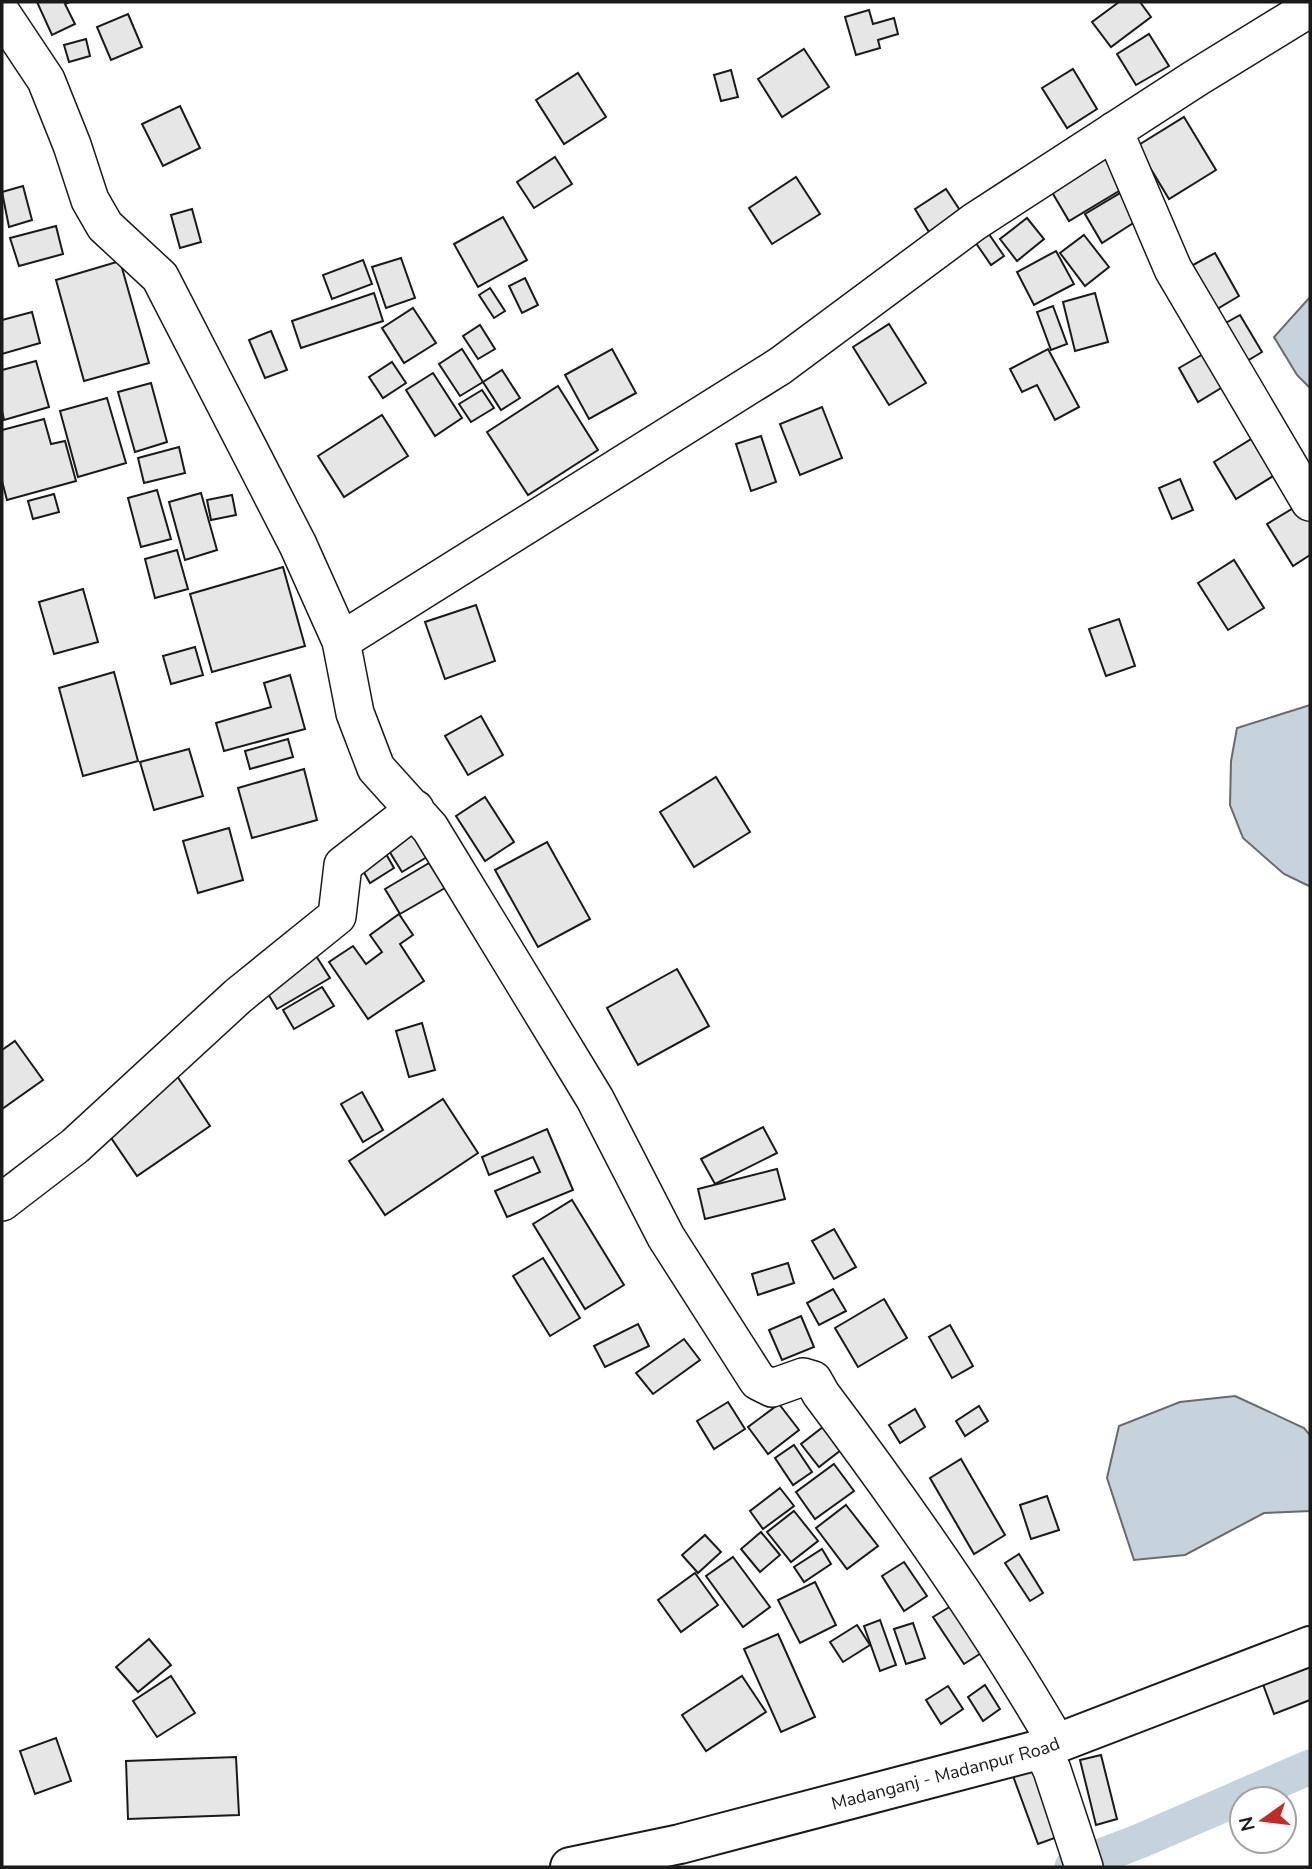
<svg xmlns="http://www.w3.org/2000/svg" width="1312" height="1869" viewBox="0 0 1312 1869" font-family="'Nunito Sans',sans-serif">
<style>
.water{fill:#c6d2dc;stroke:#6a6a6a;stroke-width:2}
.lines{fill:none;stroke-linecap:round;stroke-linejoin:round}
.canal{stroke:#c6d2dc;stroke-width:35}
.building{fill:#e6e6e6;stroke:#1a1a1a;stroke-width:2}
.minor-casing{stroke:#1a1a1a;stroke-width:40}
.major-casing{stroke:#1a1a1a;stroke-width:42}
.minor{stroke:#fff;stroke-width:37}
.major{stroke:#fff;stroke-width:38}
.labels{text-anchor:middle;stroke-width:5;stroke-linejoin:round;paint-order:stroke}
.street-label{font-size:18px;fill:#1a1a1a;stroke:#fff}
</style>
<rect width="100%" height="100%" fill="#fff"/>
<g class="water">
<path d="M 1310,297 L 1310,388 L 1297,375 L 1274,337 Z"/>
<path d="M 1310,705 L 1310,885 L 1309,886 L 1284,874 L 1243,838 L 1230,805 L 1231,761 L 1237,728 Z"/>
<path d="M 1235,1396 L 1304,1428 L 1310,1435 L 1310,1511 L 1264,1513 L 1185,1555 L 1134,1560 L 1107,1478 L 1119,1426 L 1180,1402 Z"/>
</g>
<g class="lines">
<path class="canal" d="M 1072,1867 L 1140,1841 L 1310,1767"/>
</g>
<g class="building">
<path d="M 37,2 L 70,2 L 65,4 L 75,24 L 52,35 Z"/>
<path d="M 1119,2 L 1140,2 L 1151,17 L 1111,47 L 1092,22 Z"/>
<path d="M 869,10 L 873,24 L 894,18 L 898,34 L 878,40 L 880,48 L 856,55 L 845,17 Z"/>
<path d="M 128,14 L 142,47 L 111,60 L 97,27 Z"/>
<path d="M 1149,34 L 1169,66 L 1136,85 L 1117,54 Z"/>
<path d="M 86,39 L 90,56 L 69,62 L 64,45 Z"/>
<path d="M 804,49 L 829,87 L 782,117 L 758,79 Z"/>
<path d="M 1073,69 L 1097,109 L 1067,128 L 1042,88 Z"/>
<path d="M 731,70 L 738,97 L 721,101 L 714,75 Z"/>
<path d="M 578,73 L 606,117 L 564,144 L 536,100 Z"/>
<path d="M 180,106 L 200,148 L 163,166 L 142,124 Z"/>
<path d="M 1184,117 L 1216,170 L 1169,199 L 1137,146 Z"/>
<path d="M 1111,143 L 1134,182 L 1069,221 L 1046,182 Z"/>
<path d="M 555,157 L 572,184 L 534,208 L 517,182 Z"/>
<path d="M 796,177 L 820,214 L 772,244 L 749,208 Z"/>
<path d="M 23,186 L 32,220 L 9,227 L 2,192 Z"/>
<path d="M 946,189 L 967,221 L 935,242 L 915,209 Z"/>
<path d="M 1122,192 L 1138,220 L 1102,243 L 1085,214 Z"/>
<path d="M 192,209 L 201,242 L 180,248 L 171,215 Z"/>
<path d="M 503,217 L 527,260 L 478,287 L 454,244 Z"/>
<path d="M 1027,218 L 1044,239 L 1017,261 L 1000,239 Z"/>
<path d="M 982,224 L 1004,256 L 991,265 L 969,233 Z"/>
<path d="M 56,226 L 63,254 L 19,266 L 10,238 Z"/>
<path d="M 1084,235 L 1109,267 L 1085,286 L 1060,253 Z"/>
<path d="M 1056,251 L 1074,284 L 1034,305 L 1017,272 Z"/>
<path d="M 1215,253 L 1239,296 L 1207,315 L 1182,271 Z"/>
<path d="M 401,258 L 415,298 L 386,308 L 372,267 Z"/>
<path d="M 363,260 L 372,284 L 332,299 L 323,275 Z"/>
<path d="M 120,261 L 149,363 L 84,381 L 56,280 Z"/>
<path d="M 525,278 L 538,305 L 522,313 L 509,286 Z"/>
<path d="M 490,288 L 505,311 L 494,318 L 479,295 Z"/>
<path d="M 374,293 L 383,321 L 301,348 L 292,321 Z"/>
<path d="M 1095,293 L 1108,342 L 1075,351 L 1063,302 Z"/>
<path d="M 1053,306 L 1067,344 L 1051,350 L 1037,312 Z"/>
<path d="M 413,308 L 436,343 L 404,363 L 382,328 Z"/>
<path d="M 32,312 L 40,343 L 2,354 L 2,320 Z"/>
<path d="M 1240,315 L 1262,352 L 1237,367 L 1215,329 Z"/>
<path d="M 889,324 L 926,383 L 889,405 L 853,347 Z"/>
<path d="M 480,325 L 495,349 L 478,359 L 463,336 Z"/>
<path d="M 271,331 L 287,370 L 265,378 L 249,340 Z"/>
<path d="M 462,349 L 483,382 L 460,396 L 439,364 Z"/>
<path d="M 612,349 L 636,393 L 589,419 L 565,375 Z"/>
<path d="M 1048,349 L 1079,407 L 1055,420 L 1037,385 L 1022,392 L 1010,369 Z"/>
<path d="M 1212,349 L 1231,382 L 1198,402 L 1179,368 Z"/>
<path d="M 36,361 L 49,407 L 4,420 L 2,411 L 2,370 Z"/>
<path d="M 392,362 L 406,383 L 383,398 L 369,377 Z"/>
<path d="M 502,370 L 520,398 L 501,410 L 483,382 Z"/>
<path d="M 433,373 L 462,418 L 435,436 L 406,390 Z"/>
<path d="M 151,383 L 167,442 L 135,452 L 118,392 Z"/>
<path d="M 558,386 L 598,450 L 528,495 L 487,432 Z"/>
<path d="M 482,390 L 494,408 L 471,422 L 459,404 Z"/>
<path d="M 107,398 L 126,463 L 78,477 L 60,411 Z"/>
<path d="M 822,407 L 842,458 L 800,475 L 780,424 Z"/>
<path d="M 382,415 L 408,456 L 344,497 L 318,456 Z"/>
<path d="M 44,419 L 51,444 L 65,441 L 76,481 L 7,500 L 2,481 L 2,430 Z"/>
<path d="M 1261,433 L 1283,470 L 1236,499 L 1214,462 Z"/>
<path d="M 761,436 L 776,482 L 751,491 L 736,444 Z"/>
<path d="M 179,447 L 185,473 L 144,483 L 138,458 Z"/>
<path d="M 1180,479 L 1193,510 L 1172,519 L 1159,488 Z"/>
<path d="M 157,490 L 171,539 L 141,547 L 128,498 Z"/>
<path d="M 201,493 L 217,550 L 185,560 L 169,502 Z"/>
<path d="M 54,494 L 59,512 L 33,519 L 28,501 Z"/>
<path d="M 232,495 L 236,515 L 211,520 L 207,500 Z"/>
<path d="M 1300,504 L 1310,520 L 1310,555 L 1293,566 L 1267,524 Z"/>
<path d="M 177,550 L 188,589 L 155,598 L 145,559 Z"/>
<path d="M 1234,560 L 1264,608 L 1228,630 L 1198,583 Z"/>
<path d="M 283,567 L 305,646 L 212,672 L 190,594 Z"/>
<path d="M 83,589 L 98,642 L 54,654 L 39,602 Z"/>
<path d="M 476,605 L 495,661 L 445,679 L 425,622 Z"/>
<path d="M 1119,619 L 1135,666 L 1106,676 L 1089,629 Z"/>
<path d="M 195,647 L 203,675 L 171,684 L 163,656 Z"/>
<path d="M 114,672 L 138,761 L 83,776 L 59,688 Z"/>
<path d="M 290,675 L 305,729 L 224,751 L 216,723 L 271,707 L 264,683 Z"/>
<path d="M 481,716 L 503,755 L 468,775 L 445,736 Z"/>
<path d="M 288,739 L 293,757 L 250,769 L 245,751 Z"/>
<path d="M 189,749 L 203,796 L 154,810 L 140,762 Z"/>
<path d="M 304,769 L 317,820 L 252,838 L 238,788 Z"/>
<path d="M 716,777 L 750,832 L 694,867 L 660,812 Z"/>
<path d="M 485,797 L 514,842 L 485,861 L 456,816 Z"/>
<path d="M 229,828 L 243,880 L 198,893 L 183,841 Z"/>
<path d="M 412,830 L 427,857 L 402,872 L 386,846 Z"/>
<path d="M 547,842 L 590,919 L 538,947 L 495,870 Z"/>
<path d="M 382,847 L 394,868 L 370,883 L 358,862 Z"/>
<path d="M 429,863 L 445,888 L 400,914 L 385,889 Z"/>
<path d="M 399,914 L 413,935 L 400,944 L 424,981 L 368,1019 L 329,962 L 353,946 L 366,964 L 382,952 L 370,935 Z"/>
<path d="M 313,951 L 330,978 L 277,1009 L 261,982 Z"/>
<path d="M 677,969 L 709,1026 L 638,1065 L 607,1008 Z"/>
<path d="M 322,987 L 334,1006 L 294,1029 L 283,1010 Z"/>
<path d="M 422,1023 L 435,1070 L 409,1077 L 396,1031 Z"/>
<path d="M 15,1041 L 43,1080 L 2,1109 L 2,1050 Z"/>
<path d="M 177,1076 L 210,1126 L 137,1176 L 103,1126 Z"/>
<path d="M 362,1092 L 383,1130 L 363,1142 L 341,1104 Z"/>
<path d="M 443,1099 L 478,1153 L 385,1215 L 349,1161 Z"/>
<path d="M 763,1127 L 777,1153 L 715,1184 L 701,1159 Z"/>
<path d="M 547,1129 L 573,1190 L 507,1217 L 495,1191 L 540,1172 L 533,1157 L 489,1175 L 482,1157 Z"/>
<path d="M 777,1169 L 785,1199 L 705,1219 L 698,1189 Z"/>
<path d="M 572,1200 L 624,1285 L 585,1309 L 533,1224 Z"/>
<path d="M 834,1229 L 856,1267 L 834,1279 L 812,1241 Z"/>
<path d="M 543,1258 L 580,1318 L 550,1336 L 513,1276 Z"/>
<path d="M 788,1263 L 794,1283 L 758,1295 L 752,1274 Z"/>
<path d="M 833,1289 L 846,1311 L 819,1325 L 807,1303 Z"/>
<path d="M 884,1299 L 907,1338 L 858,1367 L 835,1328 Z"/>
<path d="M 801,1316 L 814,1347 L 782,1360 L 769,1330 Z"/>
<path d="M 638,1324 L 649,1346 L 605,1367 L 594,1346 Z"/>
<path d="M 950,1325 L 973,1366 L 952,1378 L 929,1337 Z"/>
<path d="M 684,1339 L 700,1360 L 653,1394 L 636,1373 Z"/>
<path d="M 728,1402 L 745,1429 L 714,1449 L 697,1421 Z"/>
<path d="M 779,1404 L 799,1430 L 768,1454 L 748,1427 Z"/>
<path d="M 979,1406 L 988,1421 L 965,1436 L 956,1421 Z"/>
<path d="M 915,1409 L 925,1427 L 900,1443 L 889,1425 Z"/>
<path d="M 823,1427 L 841,1450 L 819,1467 L 801,1444 Z"/>
<path d="M 794,1445 L 812,1472 L 793,1485 L 775,1458 Z"/>
<path d="M 961,1459 L 1005,1535 L 974,1554 L 930,1478 Z"/>
<path d="M 834,1464 L 854,1491 L 815,1519 L 796,1492 Z"/>
<path d="M 780,1488 L 794,1506 L 763,1529 L 750,1511 Z"/>
<path d="M 1047,1496 L 1059,1530 L 1031,1539 L 1020,1505 Z"/>
<path d="M 846,1505 L 878,1546 L 847,1569 L 816,1528 Z"/>
<path d="M 794,1511 L 818,1541 L 791,1562 L 767,1532 Z"/>
<path d="M 761,1532 L 780,1555 L 760,1572 L 741,1549 Z"/>
<path d="M 705,1535 L 721,1552 L 698,1573 L 682,1555 Z"/>
<path d="M 822,1549 L 831,1564 L 804,1582 L 794,1567 Z"/>
<path d="M 1019,1554 L 1043,1593 L 1030,1601 L 1005,1563 Z"/>
<path d="M 733,1557 L 770,1607 L 743,1627 L 706,1576 Z"/>
<path d="M 904,1562 L 927,1596 L 904,1611 L 882,1576 Z"/>
<path d="M 695,1573 L 718,1605 L 681,1632 L 658,1600 Z"/>
<path d="M 815,1582 L 836,1625 L 800,1643 L 778,1600 Z"/>
<path d="M 956,1603 L 986,1650 L 964,1664 L 933,1617 Z"/>
<path d="M 880,1620 L 896,1665 L 880,1671 L 864,1626 Z"/>
<path d="M 913,1623 L 925,1658 L 906,1664 L 894,1629 Z"/>
<path d="M 857,1625 L 870,1645 L 843,1662 L 830,1642 Z"/>
<path d="M 778,1634 L 815,1717 L 781,1732 L 744,1649 Z"/>
<path d="M 149,1639 L 171,1665 L 138,1692 L 116,1667 Z"/>
<path d="M 1310,1666 L 1310,1700 L 1274,1714 L 1261,1679 Z"/>
<path d="M 171,1676 L 195,1713 L 157,1737 L 133,1701 Z"/>
<path d="M 742,1676 L 766,1712 L 706,1751 L 682,1715 Z"/>
<path d="M 985,1685 L 1000,1709 L 983,1721 L 968,1697 Z"/>
<path d="M 948,1686 L 963,1709 L 941,1724 L 926,1700 Z"/>
<path d="M 56,1738 L 71,1781 L 35,1794 L 20,1751 Z"/>
<path d="M 1101,1755 L 1117,1819 L 1096,1825 L 1080,1760 Z"/>
<path d="M 236,1757 L 239,1815 L 128,1819 L 126,1761 Z"/>
<path d="M 1037,1767 L 1063,1835 L 1038,1844 L 1013,1776 Z"/>
</g>
<g class="lines">
<g class="minor-casing">
<g id="minor">
<path d="M 2,14 L 46,80 L 72,145 L 90,200 L 105,226 L 160,277 L 298,545 L 341,641 L 355,713 L 376,768 L 430,828 L 595,1099 L 666,1237 L 758,1381 L 772,1388 L 803,1377 L 813,1380 L 821,1394 C 905,1506 986,1621 1056,1742"/>
<path d="M 1114,131 L 1173,269 L 1310,502"/>
<path d="M 341,641 L 780,366 L 974,222 L 1196,78 L 1310,8"/>
<path d="M 2,1202 L 75,1146 L 238,996 L 337,916 L 343,865 L 415,809"/>
<path d="M 1042,1749 L 1052,1770 L 1084,1867"/>
</g>
</g>
<g class="major-casing">
<g id="major">
<path id="s1" d="M 570,1867 L 680,1844 L 1042,1749 L 1310,1646"/>
</g>
</g>
<use href="#minor" class="minor"/>
<use href="#major" class="major"/>
</g>
<g class="labels">
<g class="street-label">
<text dy="6" stroke="none"><textPath href="#s1" startOffset="387">Madanganj - Madanpur Road</textPath></text>
</g>
</g>
<rect width="1312" height="1869" fill="none" stroke="#1a1a1a" stroke-width="7"/>
<g transform="translate(1263 1820) rotate(256)"><circle r="33" fill="#ffffff" stroke="#a3a3a3" stroke-width="2"/>
<path d="M0-5L12 26L0 18L-12 26Z" fill="#c62828"/>
<text y="-10" font-size="19" font-weight="bold" text-anchor="middle" fill="#1a1a1a">N</text>
</g>
</svg>
